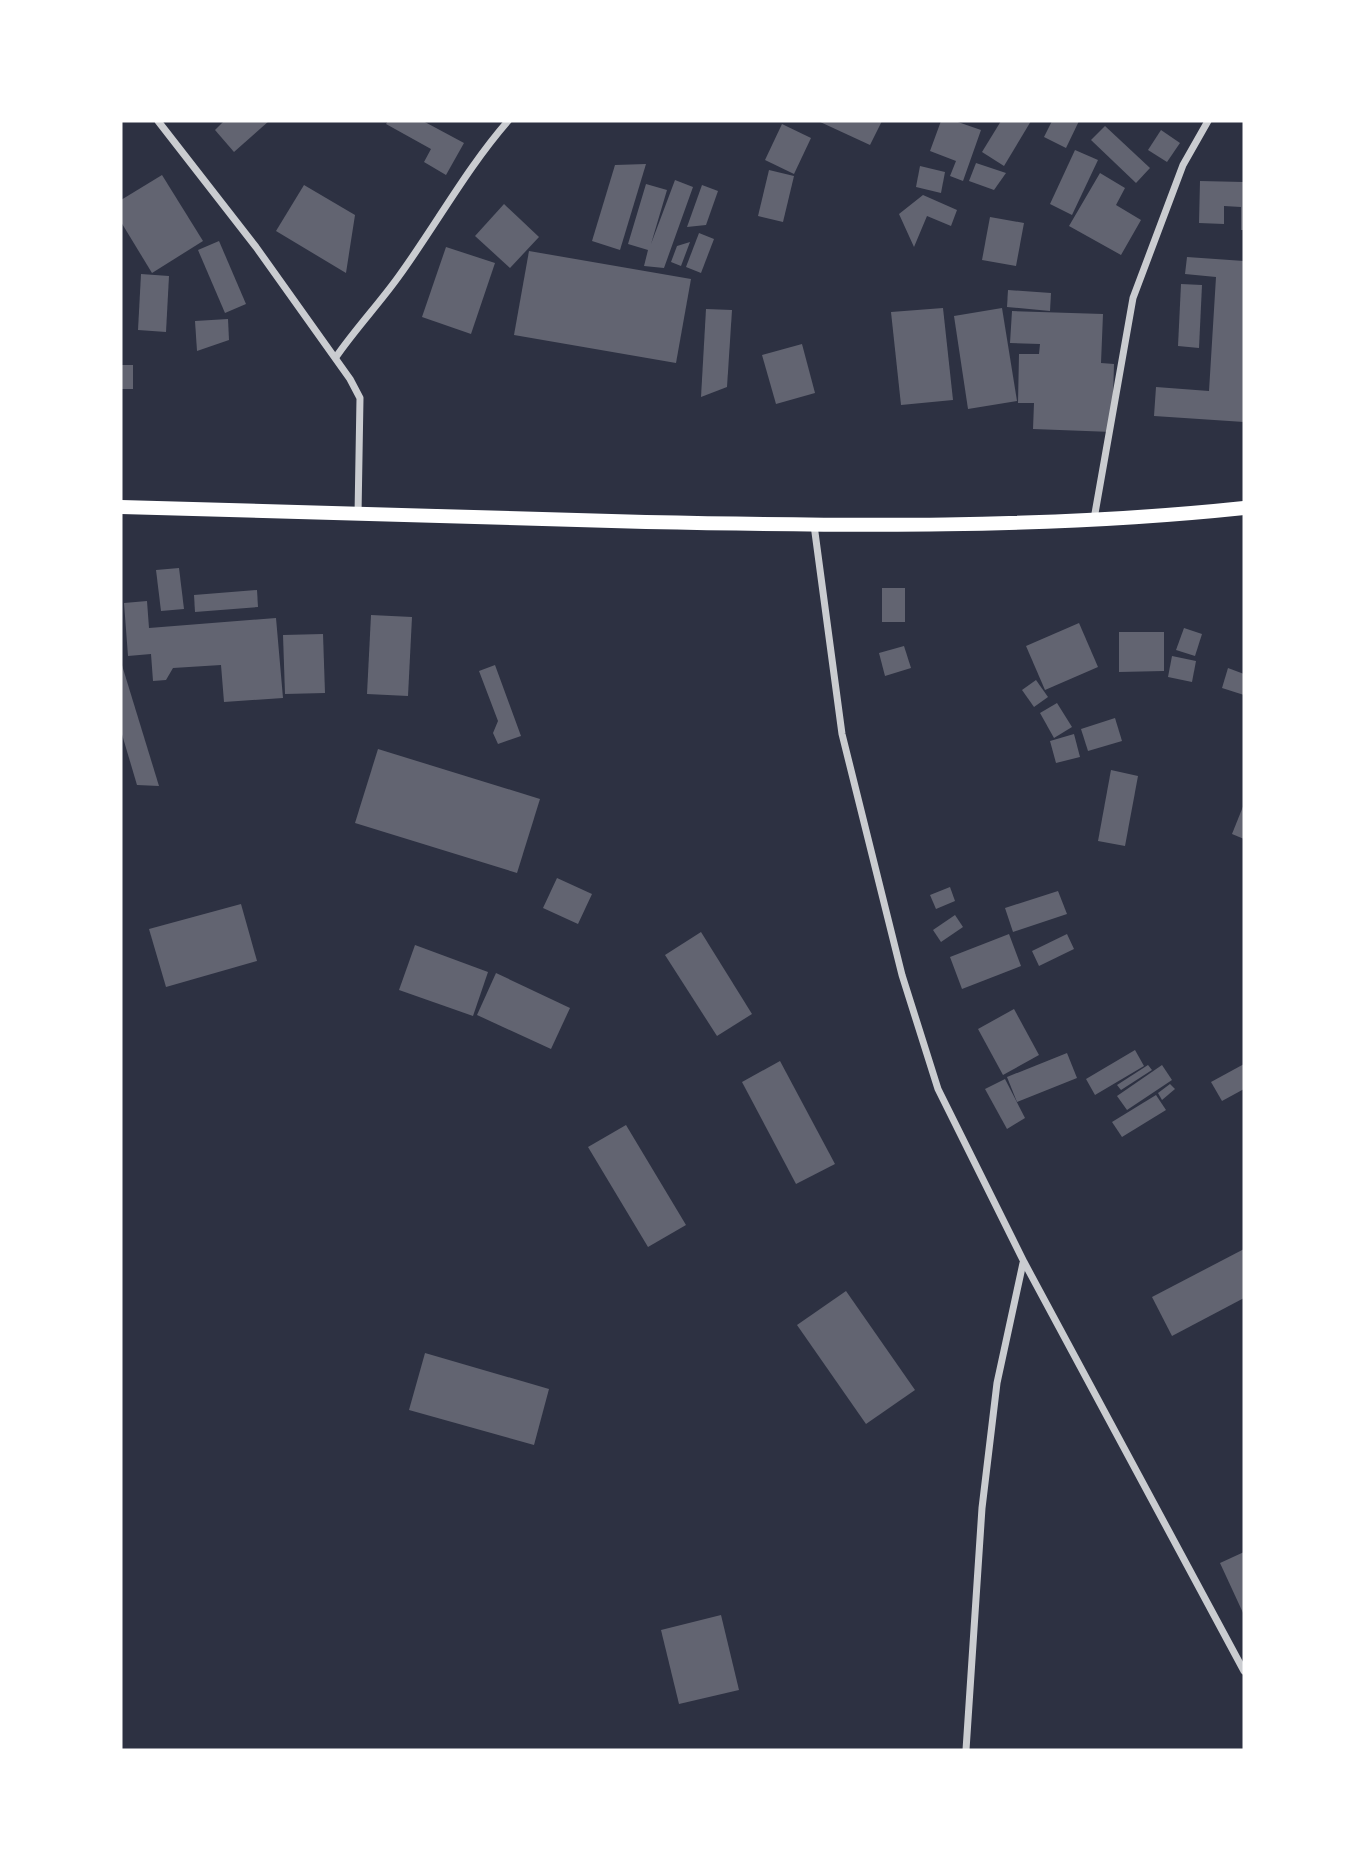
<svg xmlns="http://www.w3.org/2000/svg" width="1365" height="1871" viewBox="0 0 1365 1871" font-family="Quicksand,sans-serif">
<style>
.building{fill:#626471}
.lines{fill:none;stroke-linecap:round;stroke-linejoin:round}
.minor{stroke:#caccd0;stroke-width:7}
.secondary{stroke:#fff;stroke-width:14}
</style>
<rect width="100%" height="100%" fill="#2d3142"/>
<g class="building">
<path d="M 224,121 L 269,121 L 234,152 L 215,130 Z"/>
<path d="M 388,121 L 423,121 L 464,143 L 446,175 L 424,162 L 431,149 L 386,124 Z"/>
<path d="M 818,121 L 882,121 L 870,145 Z"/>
<path d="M 941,121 L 955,121 L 981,130 L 963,181 L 950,176 L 956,161 L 930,151 Z"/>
<path d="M 1001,121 L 1031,121 L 1004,166 L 982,152 Z"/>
<path d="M 1052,121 L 1079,121 L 1066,148 L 1044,137 Z"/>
<path d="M 782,124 L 811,138 L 794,174 L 765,160 Z"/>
<path d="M 1105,126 L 1150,168 L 1136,183 L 1091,140 Z"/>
<path d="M 1161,130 L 1180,143 L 1167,162 L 1148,150 Z"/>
<path d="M 1075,150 L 1098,160 L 1072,215 L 1050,204 Z"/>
<path d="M 976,163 L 1006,173 L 994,190 L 969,181 Z"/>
<path d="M 646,164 L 620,250 L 592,241 L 615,165 Z"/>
<path d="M 920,166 L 945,172 L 941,193 L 916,187 Z"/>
<path d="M 769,170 L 794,176 L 783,222 L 758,216 Z"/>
<path d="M 1100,173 L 1125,188 L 1116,205 L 1141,220 L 1121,255 L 1069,226 Z"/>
<path d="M 162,175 L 203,241 L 152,273 L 121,222 L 121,200 Z"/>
<path d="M 675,180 L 693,187 L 664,268 L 644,266 L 648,250 L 628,244 L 646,184 L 667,190 L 651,244 Z"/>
<path d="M 1200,181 L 1244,182 L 1244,230 L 1241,230 L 1241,207 L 1224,206 L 1224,224 L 1199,223 Z"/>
<path d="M 304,185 L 355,215 L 346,273 L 276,231 Z"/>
<path d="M 702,185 L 718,191 L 706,225 L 687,227 Z"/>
<path d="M 923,195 L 957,210 L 951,226 L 927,216 L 914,247 L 899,214 Z"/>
<path d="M 504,204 L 539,237 L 510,268 L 475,236 Z"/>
<path d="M 990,217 L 1024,223 L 1016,266 L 982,260 Z"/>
<path d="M 699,233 L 714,239 L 701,273 L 686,267 Z"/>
<path d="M 219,241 L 246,304 L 225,313 L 198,250 Z"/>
<path d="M 690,242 L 681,266 L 671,262 L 677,246 Z"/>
<path d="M 446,247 L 495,263 L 471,334 L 422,317 Z"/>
<path d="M 529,251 L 691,279 L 676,363 L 514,335 Z"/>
<path d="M 1187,257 L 1244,261 L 1244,422 L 1154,416 L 1156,387 L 1209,391 L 1216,277 L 1185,274 Z"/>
<path d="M 141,274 L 169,276 L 166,332 L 138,330 Z"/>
<path d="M 1181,284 L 1202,285 L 1199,348 L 1178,346 Z"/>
<path d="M 1008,290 L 1051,293 L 1050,311 L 1007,307 Z"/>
<path d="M 943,308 L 953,400 L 901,405 L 891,312 Z"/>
<path d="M 1002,308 L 1017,401 L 968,409 L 954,316 Z"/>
<path d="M 706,309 L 732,310 L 727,387 L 701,397 Z"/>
<path d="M 1012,311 L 1103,314 L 1101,363 L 1114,364 L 1112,432 L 1033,429 L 1034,403 L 1018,403 L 1019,354 L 1039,354 L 1040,344 L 1010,343 Z"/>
<path d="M 228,319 L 229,340 L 197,351 L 195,321 Z"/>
<path d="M 802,344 L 815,393 L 776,404 L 762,355 Z"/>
<rect x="121" y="365" width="12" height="24"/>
<path d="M 179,568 L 184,609 L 161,611 L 156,570 Z"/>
<rect x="882" y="588" width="23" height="34"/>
<path d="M 257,590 L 258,607 L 195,612 L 194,595 Z"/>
<path d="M 147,601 L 149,628 L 276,618 L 283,698 L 224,702 L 221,665 L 173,668 L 166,680 L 153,681 L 151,654 L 128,656 L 124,603 Z"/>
<path d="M 371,615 L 412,617 L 408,696 L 367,694 Z"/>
<path d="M 1079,623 L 1098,667 L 1045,690 L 1026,646 Z"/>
<path d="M 1184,628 L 1202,634 L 1195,656 L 1176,650 Z"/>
<path d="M 1119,632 L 1164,632 L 1164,671 L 1119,672 Z"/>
<path d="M 323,634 L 325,693 L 285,694 L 283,635 Z"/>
<path d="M 904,646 L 911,668 L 885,676 L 879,653 Z"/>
<path d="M 1172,656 L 1196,661 L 1192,682 L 1168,677 Z"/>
<path d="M 121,662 L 159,786 L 137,785 L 121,731 Z"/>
<path d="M 495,665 L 521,736 L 498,744 L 493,733 L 498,721 L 479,671 Z"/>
<path d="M 1228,668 L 1244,674 L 1244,695 L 1222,688 Z"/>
<path d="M 1036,680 L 1048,697 L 1034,707 L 1022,690 Z"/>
<path d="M 1057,703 L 1072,727 L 1054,738 L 1040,713 Z"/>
<path d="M 1115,718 L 1122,741 L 1088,751 L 1081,729 Z"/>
<path d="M 1074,734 L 1080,757 L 1056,763 L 1050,741 Z"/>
<path d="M 378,749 L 540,799 L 517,873 L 355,823 Z"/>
<path d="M 1111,770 L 1138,776 L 1125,846 L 1098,841 Z"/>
<path d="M 1244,804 L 1244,839 L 1232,834 Z"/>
<path d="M 557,878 L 592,894 L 578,924 L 543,908 Z"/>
<path d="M 950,887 L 955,901 L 936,909 L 930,895 Z"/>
<path d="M 1058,891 L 1067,914 L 1013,932 L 1005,908 Z"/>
<path d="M 241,904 L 257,961 L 166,987 L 149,929 Z"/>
<path d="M 955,915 L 963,927 L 941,942 L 933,930 Z"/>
<path d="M 701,932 L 752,1014 L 717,1036 L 665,955 Z"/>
<path d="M 1009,934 L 1021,966 L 962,989 L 950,957 Z"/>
<path d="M 1067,934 L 1074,949 L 1039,966 L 1032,951 Z"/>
<path d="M 415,945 L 488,972 L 473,1016 L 399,990 Z"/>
<path d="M 496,973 L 570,1008 L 551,1049 L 477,1015 Z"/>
<path d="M 1014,1009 L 1039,1055 L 1003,1075 L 978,1029 Z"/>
<path d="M 1135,1050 L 1144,1066 L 1095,1095 L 1086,1079 Z"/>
<path d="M 1067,1053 L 1077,1078 L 1017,1102 L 1007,1077 Z"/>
<path d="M 780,1061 L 835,1164 L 796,1184 L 742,1082 Z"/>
<path d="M 1244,1064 L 1244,1089 L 1222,1101 L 1211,1082 Z"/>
<path d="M 1148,1065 L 1152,1070 L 1121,1090 L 1117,1085 Z"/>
<path d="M 1162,1065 L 1172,1080 L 1127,1110 L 1117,1096 Z"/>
<path d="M 1005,1079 L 1025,1118 L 1007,1129 L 985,1089 Z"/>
<path d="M 1170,1084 L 1175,1089 L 1162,1100 L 1158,1093 Z"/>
<path d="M 1156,1095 L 1166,1110 L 1122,1137 L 1112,1122 Z"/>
<path d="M 626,1125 L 686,1225 L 648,1247 L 588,1147 Z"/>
<path d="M 1244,1249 L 1244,1298 L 1172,1336 L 1152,1297 Z"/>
<path d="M 846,1291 L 915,1390 L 866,1424 L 797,1325 Z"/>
<path d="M 425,1353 L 549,1389 L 534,1445 L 409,1410 Z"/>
<path d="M 1244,1552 L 1244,1615 L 1220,1563 Z"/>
<path d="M 721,1615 L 739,1690 L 679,1704 L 661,1630 Z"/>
</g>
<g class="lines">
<g class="minor">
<path d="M 158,121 L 256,247 L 350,379 L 360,398 L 358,515"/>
<path d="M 336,357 C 356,328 379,304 399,276 C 436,225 467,168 508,121"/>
<path d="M 1094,519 L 1133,298 L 1183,165 L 1208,121"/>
<path d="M 814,525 L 842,734 L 902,975 L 938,1089 L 1024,1262 L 1244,1671"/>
<path d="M 966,1750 L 982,1508 L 997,1383 L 1023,1263"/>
</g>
<path class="secondary" d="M 121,507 C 296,513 471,518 646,522 C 845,526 1046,529 1244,508"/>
</g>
<rect width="1365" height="1871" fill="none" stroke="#ffffff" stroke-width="245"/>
</svg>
